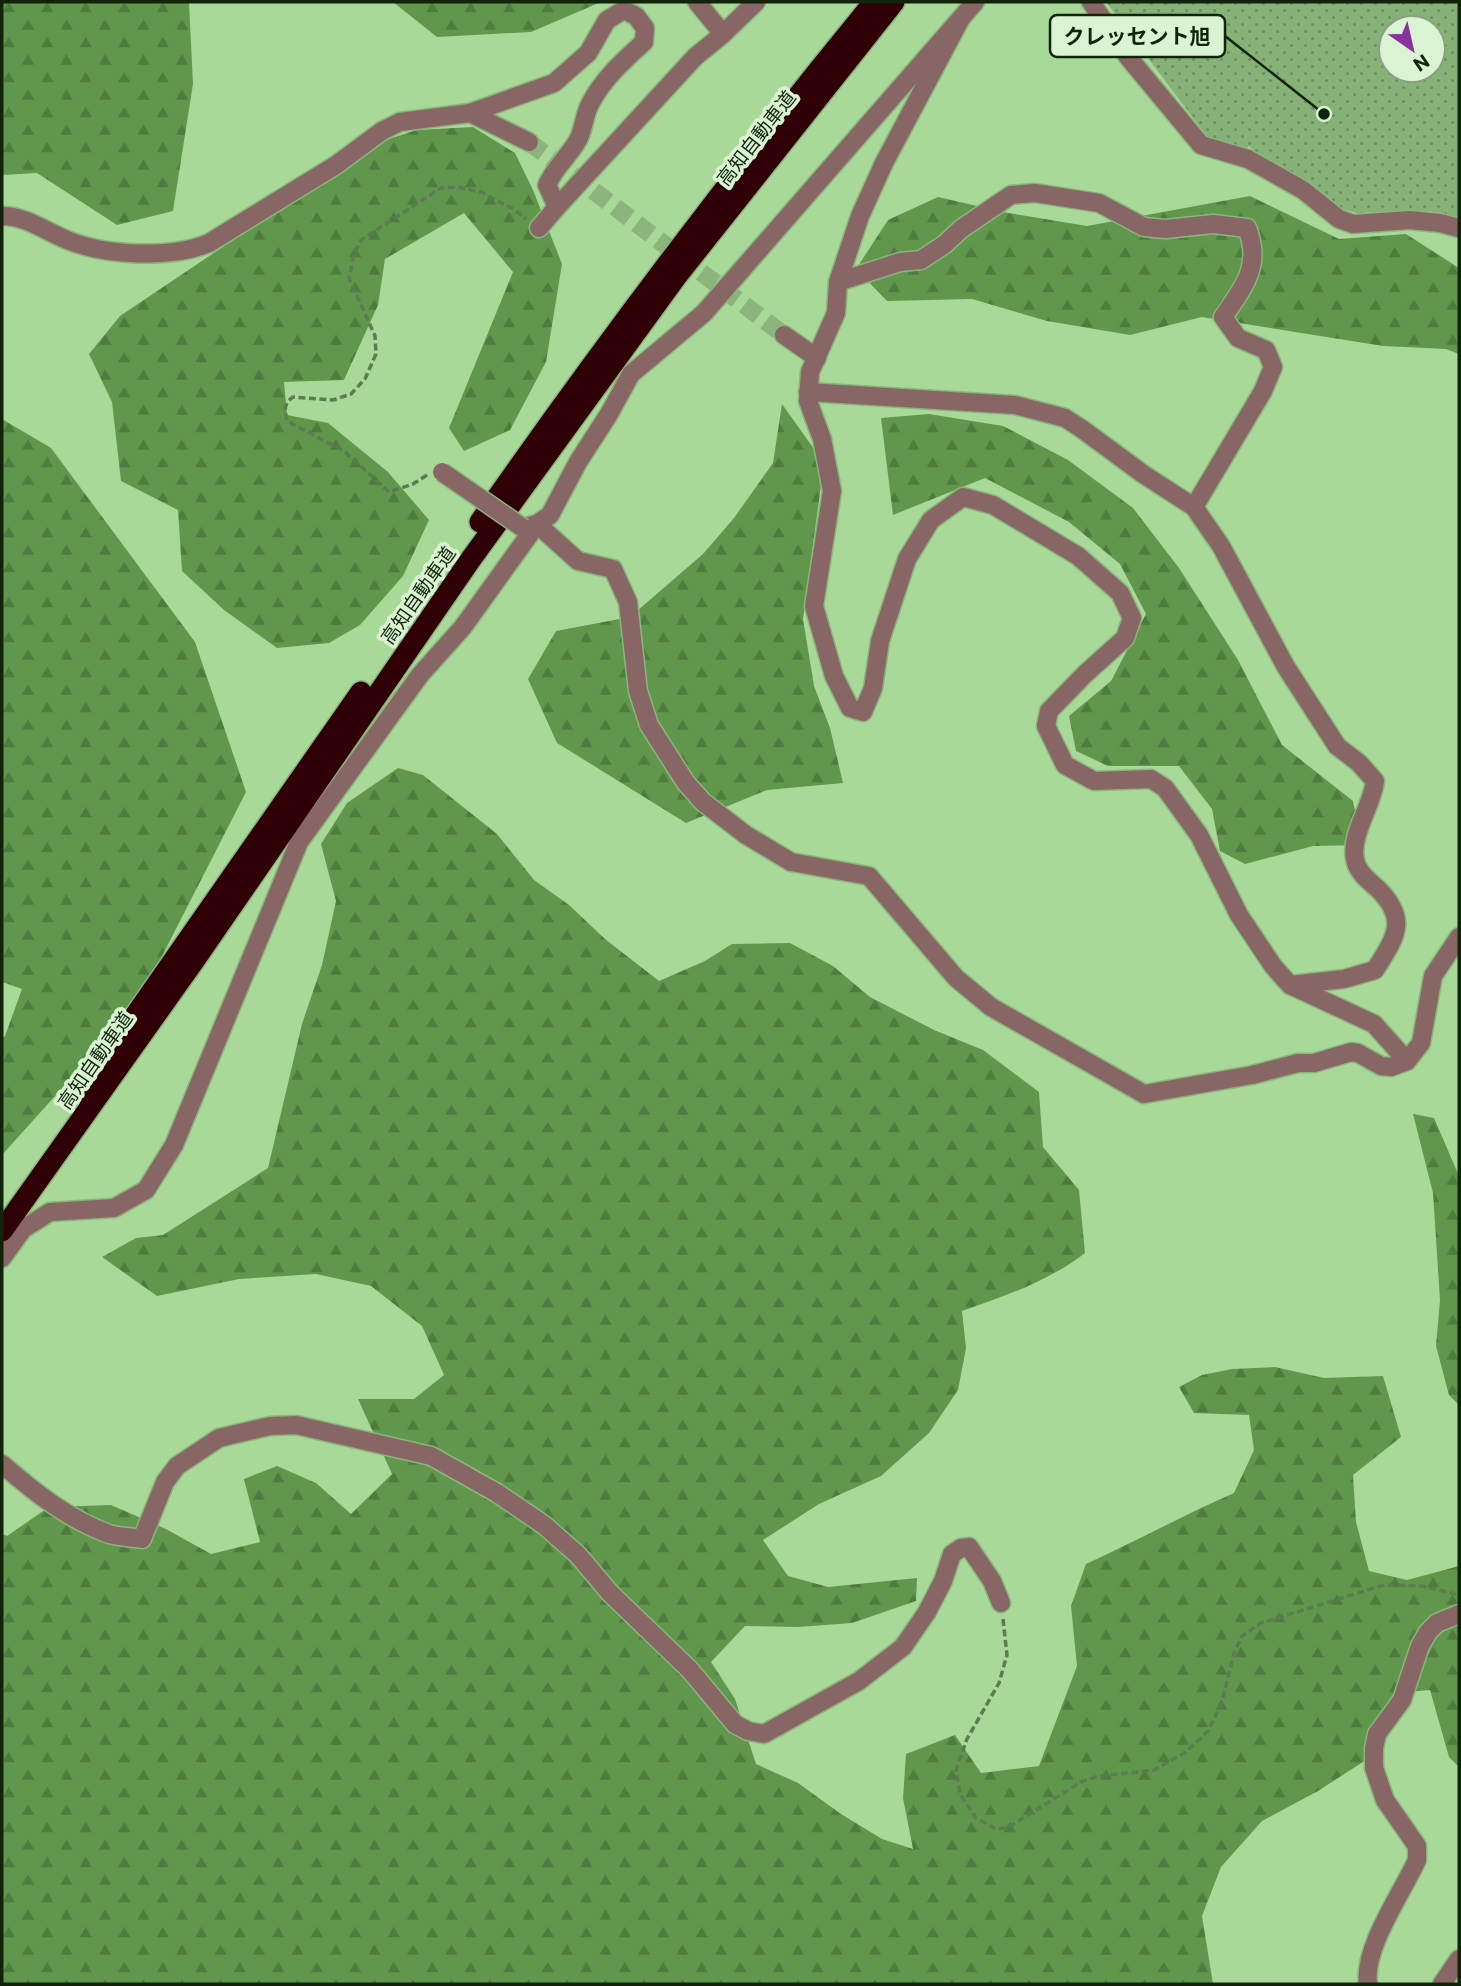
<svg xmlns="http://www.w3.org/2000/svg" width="1461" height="1986" viewBox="0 0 1461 1986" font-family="Commissioner,'Noto Sans JP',sans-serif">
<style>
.grass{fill:url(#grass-dots);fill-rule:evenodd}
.forest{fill:url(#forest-firs)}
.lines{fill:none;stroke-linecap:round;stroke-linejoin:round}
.minor-tunnel{stroke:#8bb57c;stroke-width:18;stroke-dasharray:18 9;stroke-linecap:butt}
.minor-casing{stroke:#8bb57c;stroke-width:21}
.highway-casing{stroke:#8bb57c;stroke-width:24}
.path{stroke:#5b7c50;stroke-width:3.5;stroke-dasharray:7 3.5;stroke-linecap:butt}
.minor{stroke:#896666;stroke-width:18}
.highway{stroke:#2f0005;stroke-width:21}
.minor-bridge-casing{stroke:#8bb57c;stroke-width:21;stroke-linecap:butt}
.minor-bridge{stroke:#896666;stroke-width:18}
.labels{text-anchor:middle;stroke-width:7;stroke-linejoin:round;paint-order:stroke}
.street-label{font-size:19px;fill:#11230a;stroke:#daf3d2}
.leader{fill:none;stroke:#11230a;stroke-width:2.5}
.callout-dot{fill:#11230a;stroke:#daf3d2;stroke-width:2.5}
.callout{fill:#daf3d2;stroke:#11230a;stroke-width:2.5}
.callout-label{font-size:21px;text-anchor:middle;font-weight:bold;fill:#11230a}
</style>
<defs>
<pattern id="grass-dots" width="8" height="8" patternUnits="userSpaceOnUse" patternTransform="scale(1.75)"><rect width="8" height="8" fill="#86b277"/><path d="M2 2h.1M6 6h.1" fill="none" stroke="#6c9060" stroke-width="1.8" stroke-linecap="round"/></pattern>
<pattern id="forest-firs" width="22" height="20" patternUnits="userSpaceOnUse" patternTransform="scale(1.75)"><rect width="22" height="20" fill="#60974d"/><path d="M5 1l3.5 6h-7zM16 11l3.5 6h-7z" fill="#4e7b3e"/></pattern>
</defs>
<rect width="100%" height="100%" fill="#a9d999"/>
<path class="grass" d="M 1106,2 L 1459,2 L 1459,219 L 1429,211 L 1357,213 L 1342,209 L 1264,160 L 1249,146 L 1244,151 L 1208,138 ZM 1391,28 L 1433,28 L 1433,70 L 1391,70 Z"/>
<g class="forest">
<path d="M 2,2 L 189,2 L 193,84 L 173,211 L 117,225 L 37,173 L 2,175 Z"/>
<path d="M 393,2 L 601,2 L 531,32 L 437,37 Z"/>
<path d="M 473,127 L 515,153 L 533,190 L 562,264 L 546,362 L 510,430 L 464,451 L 449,428 L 513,272 L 464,213 L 385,259 L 378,305 L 344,380 L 284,382 L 287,415 L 328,423 L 388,472 L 429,520 L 403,576 L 360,625 L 329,643 L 277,648 L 224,610 L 182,571 L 178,510 L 121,481 L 112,402 L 89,354 L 120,316 L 379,142 L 417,130 Z"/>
<path d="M 1250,196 L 1339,239 L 1406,234 L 1459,268 L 1459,354 L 1446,349 L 1383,346 L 1202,317 L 1130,335 L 1047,321 L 972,299 L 887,301 L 856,269 L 888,220 L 938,197 L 1003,212 L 1087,226 Z"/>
<path d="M 782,404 L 824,463 L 803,619 L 814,686 L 830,728 L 843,783 L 767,790 L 686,823 L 557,743 L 528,679 L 556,631 L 630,617 L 703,554 L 734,518 L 773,463 Z"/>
<path d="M 929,414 L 1003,426 L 1068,460 L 1133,508 L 1179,568 L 1238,660 L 1282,745 L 1353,801 L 1362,845 L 1313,846 L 1245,864 L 1220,851 L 1212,809 L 1179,766 L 1108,766 L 1076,751 L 1069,716 L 1111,681 L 1146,614 L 1120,564 L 1069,522 L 985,478 L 893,515 L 881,418 Z"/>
<path d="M 2,419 L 51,448 L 195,642 L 246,792 L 137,1005 L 2,1155 L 2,1038 L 5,1036 L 22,989 L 2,982 Z"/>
<path d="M 398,768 L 423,775 L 497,834 L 534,880 L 569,905 L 605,939 L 659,981 L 705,961 L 732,944 L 790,943 L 833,966 L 870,997 L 934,1030 L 983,1050 L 1039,1092 L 1043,1147 L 1079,1190 L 1085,1253 C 1049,1281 1005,1296 962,1311 L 966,1348 L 958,1390 L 929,1433 L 881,1476 L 819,1504 L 763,1540 L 788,1576 L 828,1587 L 917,1578 L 916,1601 L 852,1623 L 798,1627 L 745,1626 L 711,1662 L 735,1699 L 756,1764 L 798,1783 L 841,1814 L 882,1839 L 913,1849 L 903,1798 L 906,1754 L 955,1735 L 981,1773 L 1039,1766 L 1077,1666 L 1071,1606 L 1086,1564 C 1136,1541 1184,1515 1234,1493 L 1254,1450 L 1249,1415 L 1194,1413 L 1179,1387 L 1202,1375 L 1232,1369 L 1275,1367 L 1324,1378 L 1383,1376 L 1401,1437 L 1353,1475 L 1356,1522 L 1369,1571 L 1407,1580 L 1459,1566 L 1459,1767 L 1449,1757 L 1430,1690 L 1396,1693 L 1369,1758 L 1318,1791 L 1262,1821 L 1221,1867 L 1202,1916 L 1213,1984 L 2,1984 L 2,1534 L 7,1536 L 49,1507 L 111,1505 L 166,1529 L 211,1554 L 260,1542 L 244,1479 L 277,1466 L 316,1483 L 351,1514 L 392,1474 L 358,1399 L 414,1399 L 444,1375 L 422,1326 L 371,1286 L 316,1274 L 239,1279 L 157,1296 L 102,1257 L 136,1238 L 163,1235 L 268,1168 L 302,1024 L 322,965 L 336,901 L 321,844 L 347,803 Z"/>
<path d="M 1413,1114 L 1434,1118 L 1459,1176 L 1459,1405 L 1449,1395 L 1436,1346 L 1440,1300 L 1433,1193 Z"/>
</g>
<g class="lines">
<path class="minor-tunnel" d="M 529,142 L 784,335"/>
<g class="minor-casing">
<g id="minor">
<path d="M 697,2 L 723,34"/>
<path d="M 1091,2 L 1128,57 L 1201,145 L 1248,159 L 1303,190 L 1339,219 L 1353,224 L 1410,220 L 1440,223 L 1459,228"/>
<path d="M 960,20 L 884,163 L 860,216 L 838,282 L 836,313 L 810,372 L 808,401 L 822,439 L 832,491 L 814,606 L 834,676 L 850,708 L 863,712 L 873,688 L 880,641 L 907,559 L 931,520 L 963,497 L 993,505 L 1078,556 L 1120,593 L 1132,618 L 1125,638 L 1085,674 L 1049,711 L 1046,726 L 1065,765 L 1094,781 L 1151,779 L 1165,788 L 1199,835 L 1239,915 L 1273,966 L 1290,985 L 1374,1024 L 1407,1061"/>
<path d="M 470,113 L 554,83 L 588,53 L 607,20 L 624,10 L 636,16 L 645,28 L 644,42 C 623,61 603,79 590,104 C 584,115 584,129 578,140 C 569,156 554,168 547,185 L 557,207 L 695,57 L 723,34 L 756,2"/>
<path d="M 2,216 C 26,216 45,231 67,240 C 106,256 171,259 209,243 L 336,165 L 382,131 L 400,122 L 470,113 L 529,142"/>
<path d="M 539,228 L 557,207"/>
<path d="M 838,282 L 900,262 L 921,260 L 945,244 L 961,229 L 1011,195 L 1035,193 L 1099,203 L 1144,227 L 1166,229 L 1213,224 L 1247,228 C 1262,265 1244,287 1223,317 L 1238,338 L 1266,350 L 1273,367 L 1263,391 L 1194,507"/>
<path d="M 784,335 L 817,358"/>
<path d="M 808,392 L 1015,405 L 1065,418 L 1082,429 L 1143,474 L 1194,507 L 1221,546 L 1286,667 L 1337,746 L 1359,763 L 1375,781 C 1372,807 1350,834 1355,859 C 1357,872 1369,881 1378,889 C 1410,921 1394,939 1375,970 L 1344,979 L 1290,985"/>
<path d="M 537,524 L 578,561 L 613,569 L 628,602 L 638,691 L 649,725 L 686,783 L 703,802 L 746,835 L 791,862 L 869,876 L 956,978 L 991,1007 L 1144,1094 L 1252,1075 L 1298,1063 L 1314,1063 L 1351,1052 L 1358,1053 L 1381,1066 L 1391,1067 L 1407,1061 L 1421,1043 L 1433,976 L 1459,937"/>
<path d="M 526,527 L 537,524 L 550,515 L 578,462 L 609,414 L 631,374 L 704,313 L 975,2"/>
<path d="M 2,1258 L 23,1229 L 50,1212 L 114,1208 L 146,1190 L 174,1145 L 299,842 L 420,675 L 463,627 L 537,524"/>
<path d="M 2,1464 C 34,1492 68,1519 109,1534 C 119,1537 131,1537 142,1539 L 165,1482 L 177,1466 L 219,1438 L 270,1426 L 296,1425 L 431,1456 L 497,1493 L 544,1525 L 578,1555 L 610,1593 L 690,1670 L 735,1724 L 748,1731 L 764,1734 L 859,1681 L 903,1647 L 927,1612 L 943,1581 L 952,1554 L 961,1548 L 969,1547 L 992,1581 L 1001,1603"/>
<path d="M 1368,1984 C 1363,1948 1401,1895 1417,1860 L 1417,1846 L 1385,1800 L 1374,1768 L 1374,1748 L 1377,1734 L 1402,1700 L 1420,1646 L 1428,1632 L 1437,1623 L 1459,1614"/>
<path d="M 1442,1984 L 1459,1959"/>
</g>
</g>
<g class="highway-casing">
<g id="highway">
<path d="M 480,522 C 605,343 736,170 874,2"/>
<path d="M 81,1093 L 361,692"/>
<path d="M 2,1231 L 194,961 L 471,559 L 676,277 L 894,2"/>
</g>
</g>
<g class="path">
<path d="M 427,475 L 413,484 L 389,492 L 344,451 L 287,421 C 285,411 283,404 293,397 L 333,400 L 351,394 L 365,379 L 376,354 L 375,336 L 349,278 L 354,255 L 361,240 L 441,188 L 457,187 L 481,192 L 513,209 L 526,219"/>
<path d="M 1003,1619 L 1007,1655 L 999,1683 L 967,1739 L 956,1770 L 960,1794 L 976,1818 L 996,1829 L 1007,1828 L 1081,1782 L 1099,1776 L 1154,1770 L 1186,1752 L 1208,1731 L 1221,1705 L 1234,1653 L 1242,1636 L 1261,1623 L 1384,1585 L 1422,1586 L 1459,1595"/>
</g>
<use href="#minor" class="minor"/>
<use href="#highway" class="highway"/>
<g class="minor-bridge-casing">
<path id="minor-bridge" d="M 442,472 L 523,528"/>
</g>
<use href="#minor-bridge" class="minor-bridge"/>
</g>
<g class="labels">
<g class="street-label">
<text transform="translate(756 138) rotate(-52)" y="7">高知自動車道</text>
<text transform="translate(418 595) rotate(-55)" y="7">高知自動車道</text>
<text transform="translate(95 1060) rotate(-55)" y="7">高知自動車道</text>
</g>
</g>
<path class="leader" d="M1324 114L1225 36"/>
<circle class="callout-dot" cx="1324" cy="114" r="7"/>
<rect class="callout" x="1050" y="15" width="175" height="42" rx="7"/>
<g class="callout-label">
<text x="1137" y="44">クレッセント旭</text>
</g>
<rect width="1461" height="1986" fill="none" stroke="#11230a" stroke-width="7"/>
<g transform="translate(1412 49) rotate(146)"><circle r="33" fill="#daf3d2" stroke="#8aa082" stroke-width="2"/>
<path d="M0-5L12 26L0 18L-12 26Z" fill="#8832a0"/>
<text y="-10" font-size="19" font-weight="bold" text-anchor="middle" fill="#11230a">N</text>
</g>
</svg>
